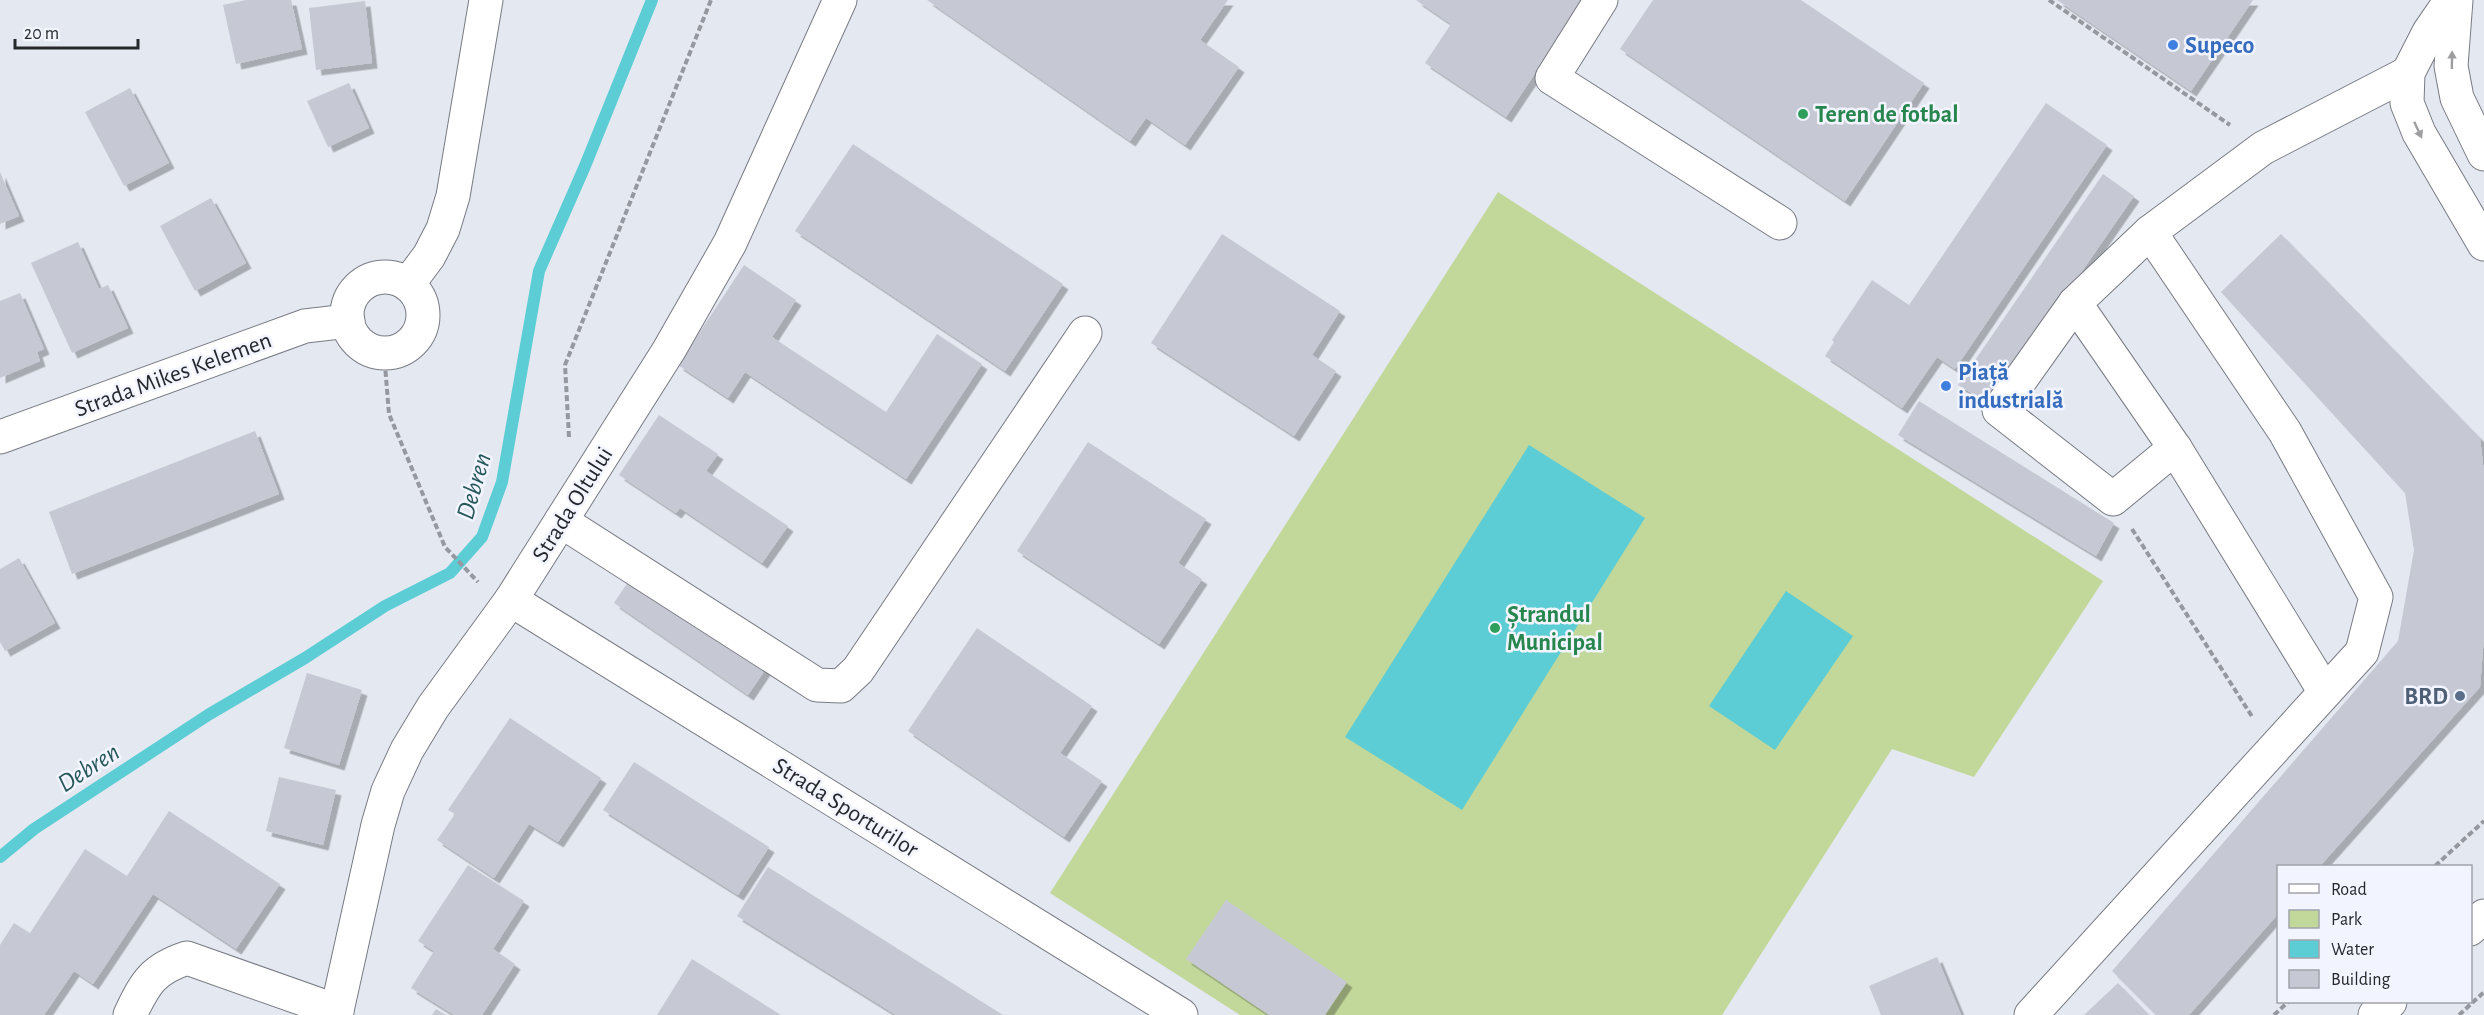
<svg xmlns="http://www.w3.org/2000/svg" width="2484" height="1015" viewBox="0 0 2484 1015" font-family="'Alegreya Sans',sans-serif">
<style>
.green{fill:#c2d89b}
.water{fill:#5ccdd4}
.lines{fill:none;stroke-linecap:round;stroke-linejoin:round}
.stream{stroke:#5ccdd4;stroke-width:12}
.building{fill:#c6c9d3;filter:url(#shadow)}
.minor-casing{stroke:#787b83;stroke-width:35}
.major-casing{stroke:#787b83;stroke-width:35}
.path{stroke:#95989f;stroke-width:4;stroke-dasharray:6 3;stroke-linecap:butt}
.minor{stroke:#fff;stroke-width:33}
.major{stroke:#fff;stroke-width:33}
.oneway{fill:#9e9ea0}
.shop-dot{fill:#3f7fe0;stroke:#f2f5ff;stroke-width:2}
.leisure-dot{fill:#2e9e5b;stroke:#f2f5ff;stroke-width:2}
.service-dot{fill:#5c6f8a;stroke:#f2f5ff;stroke-width:2}
.labels{text-anchor:middle;stroke-width:5;stroke-linejoin:round;paint-order:stroke}
.shop-label{font-size:24px;font-weight:bold;fill:#366cbe;stroke:#f2f5ff;text-anchor:start}
.leisure-label{font-size:24px;font-weight:bold;fill:#27864d;stroke:#f2f5ff;text-anchor:start}
.street-label{font-size:24px;fill:#27282c;stroke:#f2f5ff}
.service-label{font-size:24px;font-weight:bold;fill:#4e5e75;stroke:#f2f5ff;text-anchor:end}
.water-label{font-size:26px;font-style:italic;fill:#26575a;stroke:#f2f5ff}
</style>
<defs>
<filter id="shadow"><feDropShadow dx="5.5" dy="5.5" stdDeviation="0" flood-color="#0004"/></filter>
</defs>
<rect width="100%" height="100%" fill="#e4e8f1"/>
<path class="green" d="M 1498,192 L 2103,581 L 1974,777 L 1892,749 L 1722,1015 L 1240,1015 L 1050,893 Z"/>
<g class="water">
<path d="M 1529,445 L 1645,518 L 1462,810 L 1345,737 Z"/>
<path d="M 1786,591 L 1853,636 L 1775,750 L 1709,706 Z"/>
</g>
<g class="lines">
<path class="stream" d="M 0,857 L 34,829 L 208,715 L 305,658 L 385,606 L 450,573 L 482,537 L 502,482 L 539,271 L 585,166 L 652,0"/>
</g>
<g class="building">
<path d="M 246,0 L 291,0 L 302,49 L 236,64 L 223,5 Z"/>
<path d="M 927,0 L 1228,0 L 1200,40 L 1239,67 L 1185,145 L 1146,118 L 1130,141 Z"/>
<path d="M 1416,0 L 1584,0 L 1506,117 L 1425,63 L 1451,24 Z"/>
<path d="M 1653,0 L 1801,0 L 1924,83 L 1845,201 L 1620,49 Z"/>
<path d="M 2057,0 L 2253,0 L 2191,91 Z"/>
<path d="M 365,1 L 372,63 L 316,70 L 309,8 Z"/>
<path d="M 349,83 L 369,128 L 328,147 L 307,101 Z"/>
<path d="M 130,88 L 169,163 L 124,186 L 85,112 Z"/>
<path d="M 2046,103 L 2107,145 L 1955,369 L 1937,357 L 1902,408 L 1825,356 L 1834,342 L 1832,340 L 1872,280 L 1909,305 Z"/>
<path d="M 853,144 L 1063,284 L 1005,371 L 795,231 Z"/>
<path d="M 0,172 L 19,216 L 0,224 Z"/>
<path d="M 2103,174 L 2134,196 L 1990,404 L 1958,385 Z"/>
<path d="M 211,198 L 246,263 L 195,291 L 160,226 Z"/>
<path d="M 1222,234 L 1340,311 L 1312,355 L 1336,371 L 1294,436 L 1151,343 Z"/>
<path d="M 2281,234 L 2480,438 L 2484,473 L 2484,636 L 2480,687 L 2320,866 L 2278,866 L 2278,914 L 2189,1015 L 2156,1015 L 2112,971 L 2398,641 L 2414,550 L 2405,493 L 2221,292 Z"/>
<path d="M 78,242 L 99,289 L 108,285 L 128,328 L 72,353 L 31,263 Z"/>
<path d="M 744,265 L 796,300 L 772,337 L 886,412 L 937,334 L 982,364 L 906,479 L 745,372 L 728,398 L 678,365 Z"/>
<path d="M 20,293 L 44,349 L 37,352 L 40,361 L 0,378 L 0,301 Z"/>
<path d="M 1919,401 L 2114,523 L 2096,556 L 1898,435 Z"/>
<path d="M 659,415 L 718,454 L 706,471 L 788,526 L 762,563 L 680,508 L 676,513 L 619,475 Z"/>
<path d="M 255,431 L 279,494 L 72,574 L 49,512 Z"/>
<path d="M 1088,442 L 1206,519 L 1178,563 L 1202,579 L 1159,644 L 1017,551 Z"/>
<path d="M 19,558 L 55,623 L 5,651 L 0,642 L 0,569 Z"/>
<path d="M 634,573 L 769,664 L 748,695 L 614,603 Z"/>
<path d="M 977,628 L 1092,706 L 1060,753 L 1102,781 L 1064,837 L 908,731 Z"/>
<path d="M 307,673 L 362,690 L 339,765 L 284,748 Z"/>
<path d="M 510,718 L 601,778 L 558,842 L 529,824 L 494,878 L 437,840 L 455,814 L 448,810 Z"/>
<path d="M 634,762 L 769,847 L 738,895 L 603,810 Z"/>
<path d="M 279,777 L 336,790 L 323,845 L 266,831 Z"/>
<path d="M 169,811 L 280,884 L 236,949 L 153,894 L 93,984 L 74,971 L 44,1015 L 0,1015 L 0,945 L 14,923 L 30,933 L 85,849 L 127,876 Z"/>
<path d="M 468,865 L 524,901 L 493,949 L 515,964 L 482,1015 L 454,1015 L 411,988 L 434,951 L 418,941 Z"/>
<path d="M 768,867 L 1003,1015 L 896,1015 L 737,916 Z"/>
<path d="M 1226,900 L 1347,982 L 1325,1015 L 1269,1015 L 1186,959 Z"/>
<path d="M 1937,957 L 1961,1015 L 1881,1015 L 1869,986 Z"/>
<path d="M 692,959 L 781,1015 L 657,1015 Z"/>
<path d="M 2118,983 L 2149,1015 L 2084,1015 Z"/>
<path d="M 436,1009 L 446,1015 L 432,1015 Z"/>
</g>
<g class="lines">
<g class="minor-casing">
<g id="minor">
<path d="M 1601,0 L 1552,78 L 1780,223"/>
<path d="M 2150,232 L 2075,303 L 1999,410 L 2113,499 L 2175,448 L 2325,692"/>
<circle cx="385" cy="315" r="38"/>
<path d="M 408,284 L 429,256 L 443,229 L 453,196 L 486,0"/>
<path d="M 2075,303 L 2175,448"/>
<path d="M 0,437 L 305,326 L 348,321"/>
<path d="M 561,521 L 817,685 L 841,686 L 858,670 L 1085,333"/>
<path d="M 511,600 L 1181,1015"/>
<path d="M 130,1015 C 145,983 153,969 187,958 L 337,1011"/>
<path d="M 336,1015 L 378,825 L 388,791 L 407,750 L 433,707 L 511,600 L 669,350 L 730,243 L 840,0"/>
<path d="M 2031,1015 L 2362,652 L 2376,597 L 2285,432 L 2150,232 L 2263,148 L 2408,73"/>
</g>
</g>
<g class="major-casing">
<g id="major">
<path d="M 2451,0 L 2429,32 L 2408,73 L 2407,103 L 2419,133 L 2484,244"/>
<path d="M 2456,0 L 2451,66 L 2457,98 L 2484,154"/>
<path d="M 2470,929 L 2484,916"/>
<path d="M 2375,1015 L 2390,1002"/>
</g>
</g>
<g class="path">
<path d="M 2049,0 L 2230,125"/>
<path d="M 384,353 L 389,414 L 445,547 L 478,582"/>
<path d="M 569,437 L 565,365 L 711,0"/>
<path d="M 2132,529 L 2253,718"/>
<path d="M 2435,866 L 2484,821"/>
<path d="M 2274,1015 L 2288,1002"/>
<path d="M 2459,1015 L 2484,992"/>
</g>
<use href="#minor" class="minor"/>
<use href="#major" class="major"/>
</g>
<defs><path id="oneway-solid" d="M-6-.8H1V-3.2L6.5 0L1 3.2V.8H-6Z" transform="scale(1.5)"/></defs>
<g class="oneway">
<use href="#oneway-solid" transform="translate(2452 60) rotate(-89)"/>
<use href="#oneway-solid" transform="translate(2418 130) rotate(65)"/>
</g>
<g class="shop-dot">
<circle cx="2173" cy="45" r="6"/>
<circle cx="1946" cy="386" r="6"/>
</g>
<g class="leisure-dot">
<circle cx="1803" cy="114" r="6"/>
<circle cx="1495" cy="628" r="6"/>
</g>
<circle class="service-dot" cx="2460" cy="696" r="6"/>
<g class="labels">
<g class="shop-label">
<text x="2185" y="53">Supeco</text>
<text x="1958" y="380">Piață<tspan x="1958" dy="28">industrială</tspan></text>
</g>
<g class="leisure-label">
<text x="1815" y="122">Teren de fotbal</text>
<text x="1507" y="622">Ștrandul<tspan x="1507" dy="28">Municipal</tspan></text>
</g>
<g class="street-label">
<text transform="translate(173 374) rotate(-20)" y="8">Strada Mikes Kelemen</text>
<text transform="translate(572 504) rotate(-58)" y="8">Strada Oltului</text>
<text transform="translate(846 807) rotate(32)" y="8">Strada Sporturilor</text>
</g>
<g class="service-label">
<text x="2448" y="704">BRD</text>
</g>
<g class="water-label">
<text transform="translate(473 486) rotate(-74)" y="9">Debren</text>
<text transform="translate(88 767) rotate(-33)" y="9">Debren</text>
</g>
</g>
<rect x="2277" y="865" width="195" height="138" fill="#f2f5ff" stroke="#a1a3ab" stroke-width="1.5"/>
<rect x="2289" y="884" width="30" height="9" fill="#ffffff" stroke="#a1a3ab" stroke-width="1.5"/>
<text x="2331" y="895" font-size="18" fill="#27282c">Road</text>
<rect x="2289" y="910" width="30" height="18" fill="#c2d89b" stroke="#a1a3ab" stroke-width="1.5"/>
<text x="2331" y="925" font-size="18" fill="#27282c">Park</text>
<rect x="2289" y="940" width="30" height="18" fill="#5ccdd4" stroke="#a1a3ab" stroke-width="1.5"/>
<text x="2331" y="955" font-size="18" fill="#27282c">Water</text>
<rect x="2289" y="970" width="30" height="18" fill="#c6c9d3" stroke="#a1a3ab" stroke-width="1.5"/>
<text x="2331" y="985" font-size="18" fill="#27282c">Building</text>
<path d="M15 39v9h123v-9" fill="none" stroke="#27282c" stroke-width="3"/>
<text x="24" y="39" font-size="18" fill="#27282c" stroke="#f2f5ff" stroke-width="4.5" paint-order="stroke">20 m</text>
</svg>
